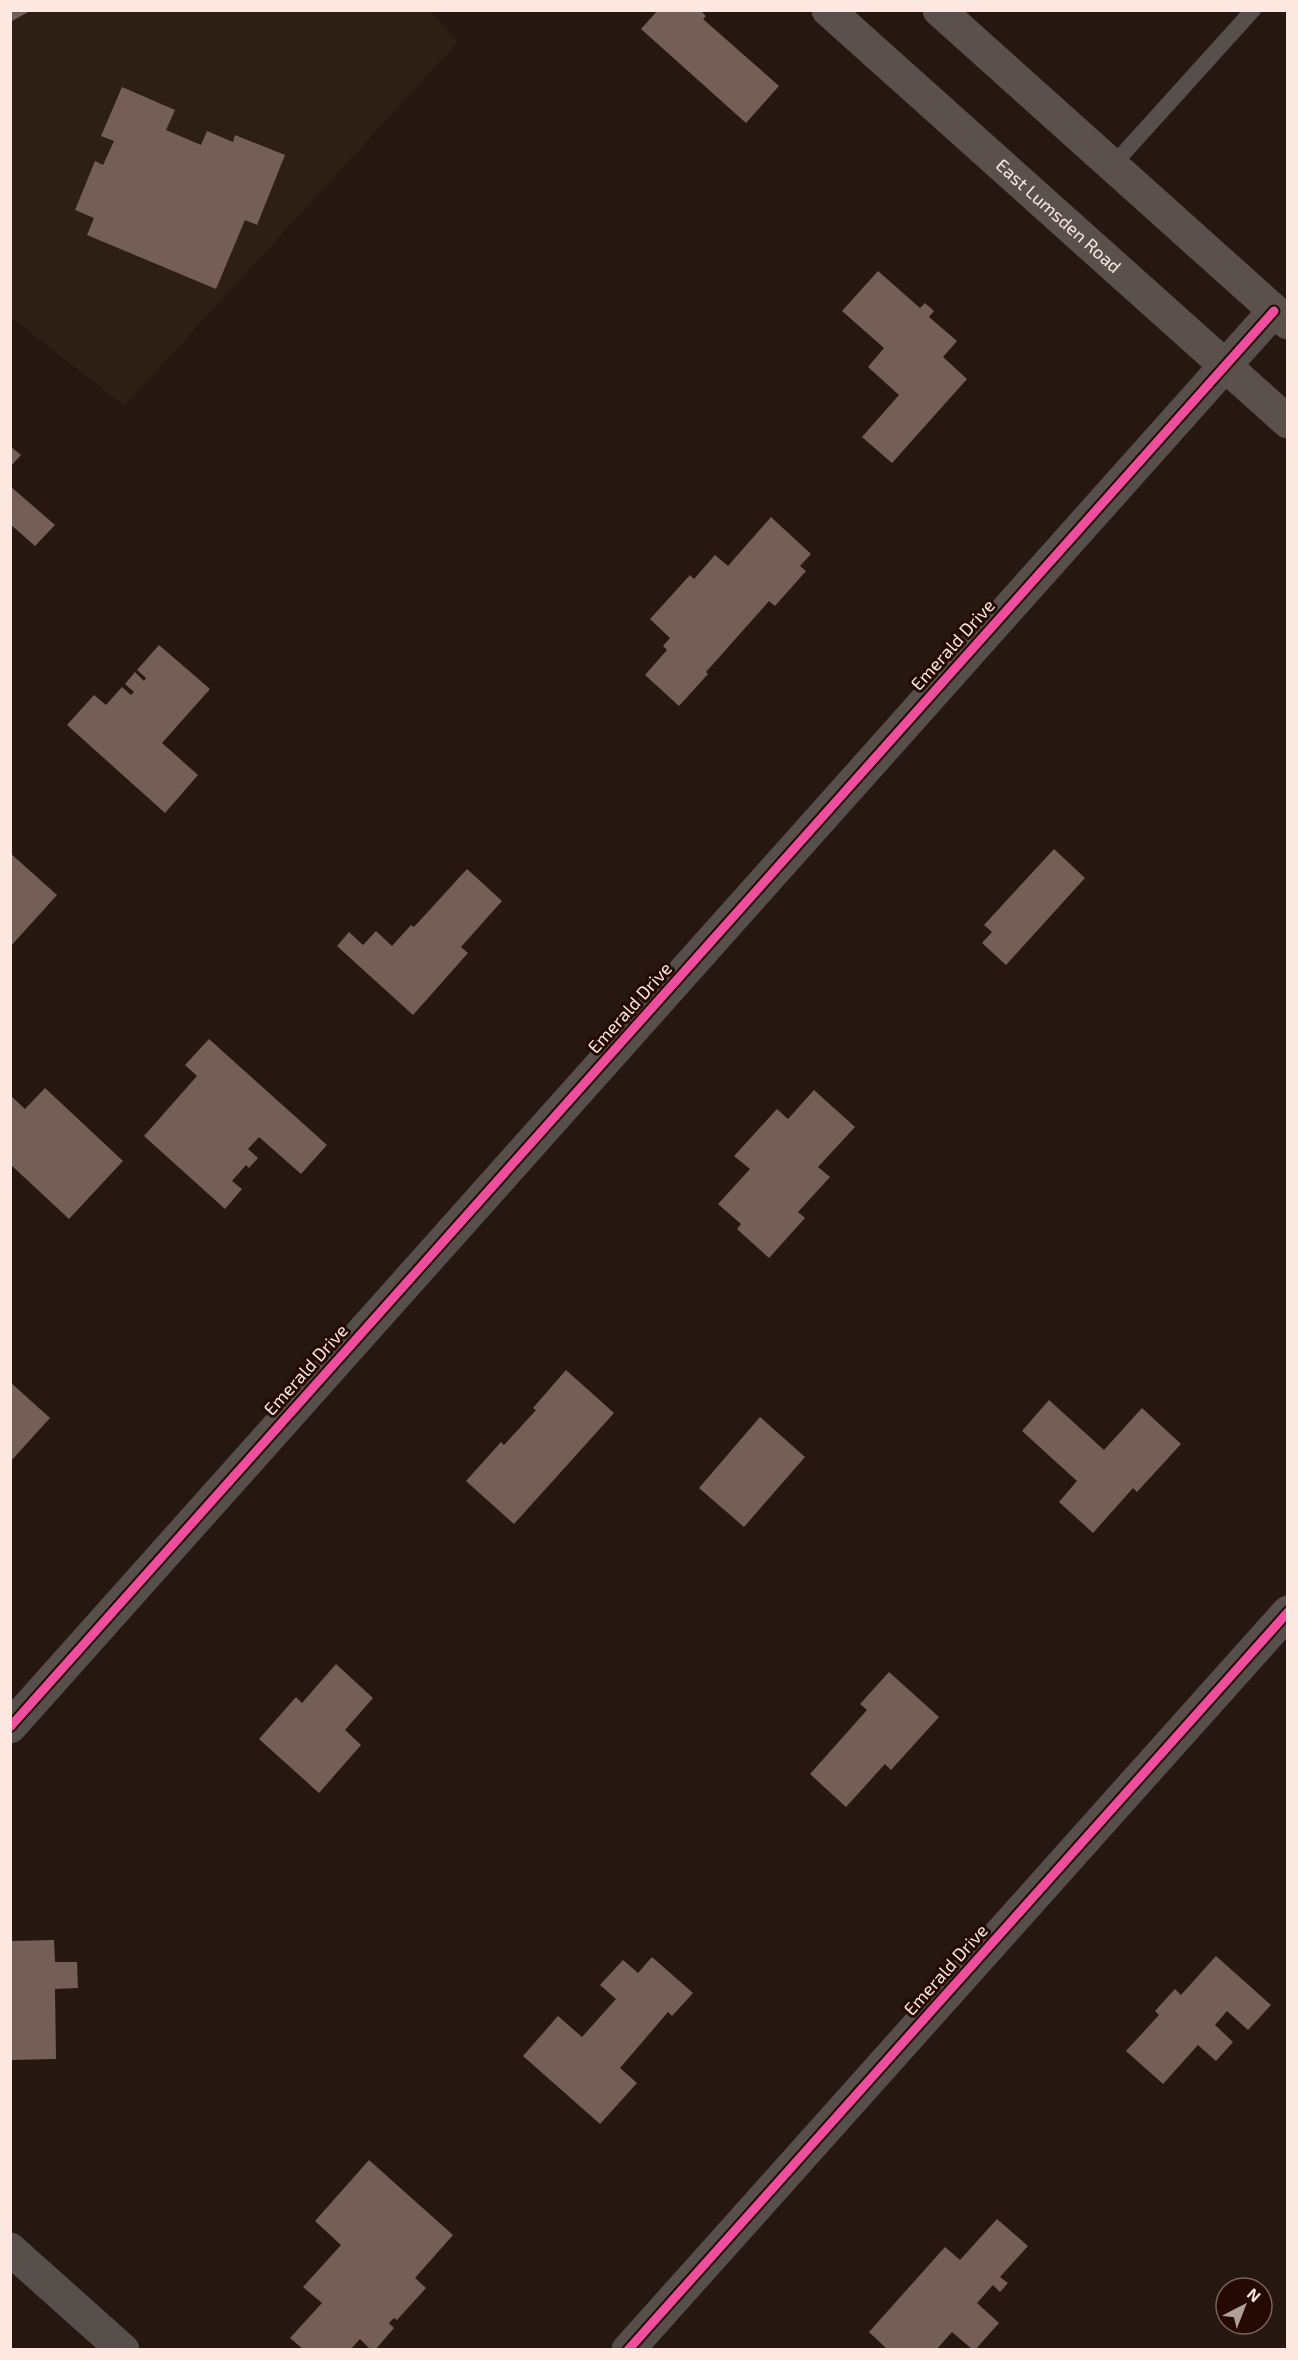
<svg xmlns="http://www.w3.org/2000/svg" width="1298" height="2360" viewBox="0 0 1298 2360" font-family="'Exo 2',sans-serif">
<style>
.commercial{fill:#2d1f14}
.building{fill:#755e55}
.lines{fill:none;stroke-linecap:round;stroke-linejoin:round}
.lane{stroke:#564f4c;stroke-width:16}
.street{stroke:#564f4c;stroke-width:33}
.secondary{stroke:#5a514d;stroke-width:33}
.cycleway-casing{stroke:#240a02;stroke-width:13}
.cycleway{stroke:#ef4d9e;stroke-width:9}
.labels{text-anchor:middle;stroke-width:6;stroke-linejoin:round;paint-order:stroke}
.street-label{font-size:18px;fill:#fce8e0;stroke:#240a02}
</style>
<rect width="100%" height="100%" fill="#261711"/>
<path class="commercial" d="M 10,11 L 430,11 L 458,42 L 124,406 L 11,317 Z"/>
<g class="building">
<path d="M 10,10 L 32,10 L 10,22 Z"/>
<path d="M 658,10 L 700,10 L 706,16 L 703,19 L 779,86 L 746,123 L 641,29 Z"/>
<path d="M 122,87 L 175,110 L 166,130 L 201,145 L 207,131 L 233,142 L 235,135 L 285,155 L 257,225 L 245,220 L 216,289 L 87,235 L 94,218 L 75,210 L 95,161 L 103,165 L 114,141 L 101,136 Z"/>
<path d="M 878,271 L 920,308 L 925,303 L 934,311 L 929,317 L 957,341 L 943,357 L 967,379 L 892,463 L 862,437 L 899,395 L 868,367 L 884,348 L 842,311 Z"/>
<path d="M 10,446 L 21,455 L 10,467 Z"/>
<path d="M 10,486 L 55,525 L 35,546 L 10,524 Z"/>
<path d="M 771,517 L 811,554 L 800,566 L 806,571 L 775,606 L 769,601 L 706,672 L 708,674 L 679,706 L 645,675 L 667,650 L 663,646 L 670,638 L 650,619 L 690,575 L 694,579 L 715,555 L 728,566 Z"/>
<path d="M 159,645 L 210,689 L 162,743 L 198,775 L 165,813 L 67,725 L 94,695 L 106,705 L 122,687 L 131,695 L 134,692 L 125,684 L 135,672 L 144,681 L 146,678 L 137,670 Z"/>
<path d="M 1054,849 L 1085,878 L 1006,965 L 982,943 L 992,932 L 984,925 Z"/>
<path d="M 10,853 L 57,895 L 10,947 Z"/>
<path d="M 467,869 L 502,901 L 461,947 L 468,953 L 413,1015 L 337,946 L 349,932 L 363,945 L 376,931 L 392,946 L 411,925 L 414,927 Z"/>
<path d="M 209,1039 L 327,1145 L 301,1174 L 259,1137 L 248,1149 L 258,1158 L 249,1168 L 246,1165 L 232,1181 L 242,1189 L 225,1209 L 144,1136 L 197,1076 L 185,1065 Z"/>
<path d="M 45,1088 L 123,1161 L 69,1219 L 10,1164 L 10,1095 L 25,1109 Z"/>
<path d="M 814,1090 L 855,1127 L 818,1167 L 830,1177 L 798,1212 L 805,1218 L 769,1258 L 737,1229 L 741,1224 L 718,1204 L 750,1169 L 734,1156 L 777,1109 L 788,1119 Z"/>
<path d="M 566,1370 L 614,1413 L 514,1524 L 466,1481 L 501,1442 L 504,1445 L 536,1410 L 533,1408 Z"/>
<path d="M 10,1382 L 50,1418 L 10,1462 Z"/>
<path d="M 1049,1400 L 1104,1450 L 1142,1408 L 1181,1444 L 1137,1492 L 1133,1488 L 1093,1533 L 1059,1502 L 1077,1481 L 1022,1431 Z"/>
<path d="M 760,1417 L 805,1457 L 744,1527 L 699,1488 Z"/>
<path d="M 336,1664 L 373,1698 L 345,1730 L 361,1745 L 319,1793 L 259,1739 L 296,1697 L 302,1703 Z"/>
<path d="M 889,1672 L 939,1717 L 891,1770 L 885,1764 L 846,1807 L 810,1774 L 867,1710 L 860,1704 Z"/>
<path d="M 54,1940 L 55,1962 L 77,1962 L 78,1988 L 55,1989 L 56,2059 L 10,2060 L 10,1941 Z"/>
<path d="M 1216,1956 L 1271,2005 L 1248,2030 L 1227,2011 L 1215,2025 L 1233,2042 L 1216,2061 L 1198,2045 L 1163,2084 L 1126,2051 L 1159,2015 L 1155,2011 L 1175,1989 L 1181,1995 Z"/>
<path d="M 652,1957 L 693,1993 L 672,2016 L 668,2012 L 620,2068 L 637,2083 L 600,2124 L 523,2056 L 558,2016 L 582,2037 L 616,1999 L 600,1985 L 623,1960 L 638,1973 Z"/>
<path d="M 369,2160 L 453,2235 L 415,2278 L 426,2288 L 397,2320 L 394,2318 L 389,2323 L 394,2328 L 375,2350 L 371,2350 L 360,2339 L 350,2350 L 304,2350 L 290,2338 L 322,2303 L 303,2287 L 341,2245 L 315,2221 Z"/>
<path d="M 997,2219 L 1028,2246 L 1000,2277 L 1008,2283 L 1000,2292 L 993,2285 L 977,2303 L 999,2323 L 975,2350 L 973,2350 L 952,2332 L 936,2350 L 888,2350 L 869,2332 L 945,2247 L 960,2260 Z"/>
</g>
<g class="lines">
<path class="lane" d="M 1112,166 L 1253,10"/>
<g class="street">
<path d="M 10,1727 L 1274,311"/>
<path d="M 10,2249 L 123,2350"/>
<path d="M 628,2350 L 1288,1612"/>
</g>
<g class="secondary">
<path id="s1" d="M 828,10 L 1288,422"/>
<path d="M 939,10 L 1288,323"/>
</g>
<g class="cycleway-casing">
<g id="cycleway">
<path d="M 10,1727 L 1274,311"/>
<path d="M 628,2350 L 1288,1612"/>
</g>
</g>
<use href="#cycleway" class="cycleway"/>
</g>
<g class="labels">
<g class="street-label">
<text dy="6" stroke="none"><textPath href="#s1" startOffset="309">East Lumsden Road</textPath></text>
<text transform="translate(953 645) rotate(-48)" y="6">Emerald Drive</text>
<text transform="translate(630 1008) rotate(-48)" y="6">Emerald Drive</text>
<text transform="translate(306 1370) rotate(-48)" y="6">Emerald Drive</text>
<text transform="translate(946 1970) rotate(-48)" y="6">Emerald Drive</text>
</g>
</g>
<rect width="1298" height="2360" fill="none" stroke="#fce8e0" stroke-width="24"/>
<g transform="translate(1244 2306) rotate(42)"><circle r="28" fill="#240a02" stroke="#7a635b" stroke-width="1.5"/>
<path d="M0-4.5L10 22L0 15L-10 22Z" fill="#b19f98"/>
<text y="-9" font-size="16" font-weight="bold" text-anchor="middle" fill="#fce8e0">N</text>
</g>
</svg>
